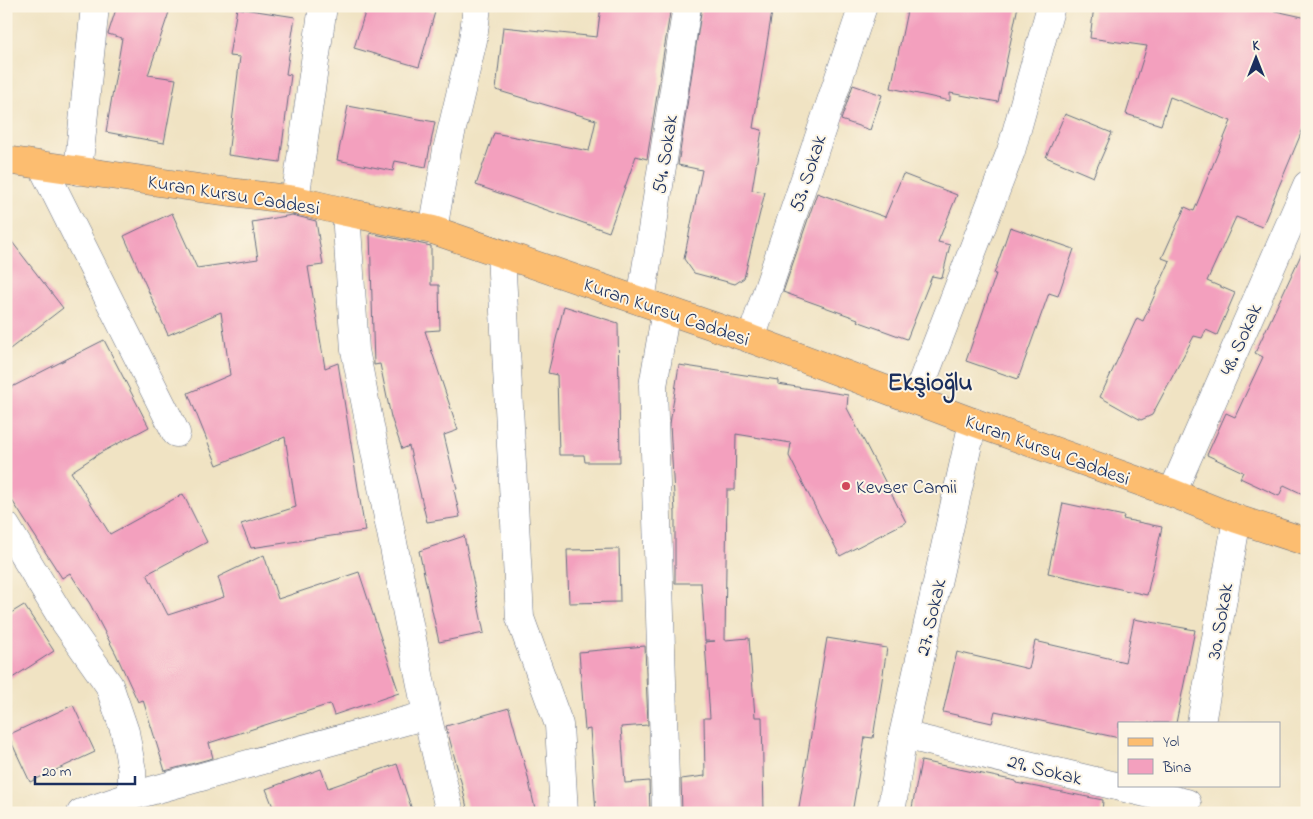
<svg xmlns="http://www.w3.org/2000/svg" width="1313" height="819" viewBox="0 0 1313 819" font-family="'Indie Flower',sans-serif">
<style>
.building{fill:#f3a0be}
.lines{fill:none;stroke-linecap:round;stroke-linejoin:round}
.minor-casing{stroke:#666e81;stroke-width:29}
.major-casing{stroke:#666e81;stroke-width:29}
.minor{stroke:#fff;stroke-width:28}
.major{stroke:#fcbd6f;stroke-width:28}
.poi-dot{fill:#d1495b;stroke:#fcf5e5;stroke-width:2}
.labels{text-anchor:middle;stroke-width:4;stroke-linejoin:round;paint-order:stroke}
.street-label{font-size:20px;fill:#1b2f5e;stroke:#fcf5e5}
.poi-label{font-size:20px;fill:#1b2f5e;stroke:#fcf5e5;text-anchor:start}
.district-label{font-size:25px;font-weight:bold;fill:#1b2f5e;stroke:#fcf5e5}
</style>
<rect width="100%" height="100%" fill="#fcf5e5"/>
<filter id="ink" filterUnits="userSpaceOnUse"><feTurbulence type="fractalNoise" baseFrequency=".02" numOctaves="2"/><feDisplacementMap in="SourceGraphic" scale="10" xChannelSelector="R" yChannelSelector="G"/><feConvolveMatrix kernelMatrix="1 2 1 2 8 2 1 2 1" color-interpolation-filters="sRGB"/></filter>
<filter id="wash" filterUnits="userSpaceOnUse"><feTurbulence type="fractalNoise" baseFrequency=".0096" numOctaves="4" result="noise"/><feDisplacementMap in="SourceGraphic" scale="20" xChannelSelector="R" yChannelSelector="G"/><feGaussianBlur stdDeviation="1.12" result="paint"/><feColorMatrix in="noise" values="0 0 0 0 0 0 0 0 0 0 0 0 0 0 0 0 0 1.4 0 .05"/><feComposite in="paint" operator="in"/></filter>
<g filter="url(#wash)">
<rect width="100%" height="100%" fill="#f0e3c3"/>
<g id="blocks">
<g class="building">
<path d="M 117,6 L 171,6 L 148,75 L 176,79 L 164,143 L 106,132 L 122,38 L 108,34 Z"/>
<path d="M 367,6 L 414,6 L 435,12 L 419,67 L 354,48 Z"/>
<path d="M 601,6 L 671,6 L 647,159 L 636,156 L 609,232 L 476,185 L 494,133 L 589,151 L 596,120 L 496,90 L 503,27 L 597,37 Z"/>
<path d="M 702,6 L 773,6 L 753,128 L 762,130 L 752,190 L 765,192 L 744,278 L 735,284 L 694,273 L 684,259 L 702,170 L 678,165 Z"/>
<path d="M 908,6 L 1018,6 L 998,102 L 950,93 L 950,101 L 891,88 Z"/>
<path d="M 1094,6 L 1253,6 L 1307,18 L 1307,119 L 1262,227 L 1236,217 L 1207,281 L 1235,293 L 1217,335 L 1206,330 L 1202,338 L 1194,336 L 1152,415 L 1141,420 L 1100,397 L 1137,318 L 1143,321 L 1170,261 L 1162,258 L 1185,207 L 1194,211 L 1231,121 L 1170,97 L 1161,125 L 1126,114 L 1147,46 L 1090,38 Z"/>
<path d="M 237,8 L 295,17 L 286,74 L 291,75 L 280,162 L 228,155 L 240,57 L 229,56 Z"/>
<path d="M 853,85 L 882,95 L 870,130 L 841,120 Z"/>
<path d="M 348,106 L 435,122 L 426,167 L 395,161 L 393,171 L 337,160 Z"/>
<path d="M 1065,114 L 1112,133 L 1093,177 L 1046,157 Z"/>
<path d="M 903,174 L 957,195 L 938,242 L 950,245 L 942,278 L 932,276 L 907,339 L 857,321 L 858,319 L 783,292 L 817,193 L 885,217 Z"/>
<path d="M 172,213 L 197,268 L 258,259 L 252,222 L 292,215 L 316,221 L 323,265 L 308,267 L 325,368 L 338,363 L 365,531 L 251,548 L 241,524 L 296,507 L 285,437 L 217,465 L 188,393 L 230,375 L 221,312 L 168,335 L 124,236 Z"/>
<path d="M 1010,227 L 1074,249 L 1058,296 L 1049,293 L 1018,379 L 966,361 L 996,274 L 994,274 Z"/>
<path d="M 370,233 L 431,246 L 431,285 L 439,285 L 440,330 L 425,331 L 458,430 L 444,435 L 457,489 L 454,490 L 460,517 L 427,522 L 409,446 L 402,449 L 391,417 L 380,364 L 374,365 Z"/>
<path d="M 6,234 L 63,308 L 6,352 Z"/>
<path d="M 1307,242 L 1307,496 L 1284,485 L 1279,496 L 1240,478 L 1243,472 L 1207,455 L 1226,413 L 1235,417 L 1263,357 L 1255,353 Z"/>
<path d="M 564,306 L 618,323 L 620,462 L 585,462 L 584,455 L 559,455 L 557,375 L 548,373 Z"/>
<path d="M 104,340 L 149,427 L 100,453 L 71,472 L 110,534 L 183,494 L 207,542 L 147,574 L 168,615 L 224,597 L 218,577 L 264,555 L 278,599 L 359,572 L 399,693 L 334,715 L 330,704 L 209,743 L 213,758 L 165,771 L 143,700 L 138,702 L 116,654 L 90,604 L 70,573 L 62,578 L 6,491 L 6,390 Z"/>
<path d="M 679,365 L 778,380 L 778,384 L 848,395 L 847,408 L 906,522 L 840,556 L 789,456 L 791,443 L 736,434 L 735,490 L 727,490 L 725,640 L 749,638 L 755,717 L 762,717 L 764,813 L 682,813 L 681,779 L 705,776 L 704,718 L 710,718 L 705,642 L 715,641 L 705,641 L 701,583 L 675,583 L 675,513 L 670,424 Z"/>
<path d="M 1063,503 L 1124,516 L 1123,519 L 1162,527 L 1147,595 L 1048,573 Z"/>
<path d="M 464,536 L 484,633 L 439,642 L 419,551 Z"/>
<path d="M 619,549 L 620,602 L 569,603 L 567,550 Z"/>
<path d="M 24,605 L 54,651 L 6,682 L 6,616 Z"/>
<path d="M 1134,619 L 1195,630 L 1176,723 L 1119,723 L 1119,738 L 995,711 L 992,723 L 943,712 L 957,652 L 1029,669 L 1035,641 L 1125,662 Z"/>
<path d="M 827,638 L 887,648 L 873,738 L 865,737 L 852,813 L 798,813 Z"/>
<path d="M 645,646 L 648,725 L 621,727 L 625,783 L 649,781 L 650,813 L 596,813 L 590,729 L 585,730 L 579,652 Z"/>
<path d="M 73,705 L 95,752 L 30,782 L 8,735 Z"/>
<path d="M 509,708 L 527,773 L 536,813 L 468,813 L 462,785 L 446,726 Z"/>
<path d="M 921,761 L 1016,781 L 1016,783 L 1103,800 L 1102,813 L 911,813 Z"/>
<path d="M 397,764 L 413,813 L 270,813 L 269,808 L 273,807 L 266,789 L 321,769 L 328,788 Z"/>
</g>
</g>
</g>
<g filter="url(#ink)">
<use href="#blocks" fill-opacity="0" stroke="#666e81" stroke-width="1"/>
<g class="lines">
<g class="minor-casing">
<g id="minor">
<path d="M 42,166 L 176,433"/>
<path d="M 78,171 L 95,6"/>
<path d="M 295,200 L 323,6"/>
<path d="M 433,230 L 447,150 L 473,40 L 477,6"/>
<path d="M 501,254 L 520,618 L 559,725 L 564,813"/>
<path d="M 641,301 L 687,6"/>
<path d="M 666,310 L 653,386 L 666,813"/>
<path d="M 751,339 L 863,6"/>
<path d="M 915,400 L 1011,151 L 1051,6"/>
<path d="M 1172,493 L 1307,185"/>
<path d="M 6,526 L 62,618 L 109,685 L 125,732 L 132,771 L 132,796 L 81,813"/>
<path d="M 427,715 L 450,813"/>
<path d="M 1201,723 L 1237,519"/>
<path d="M 903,735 L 1187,803"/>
<path d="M 132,796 L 427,715 L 355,350 L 346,212"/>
<path d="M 891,813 L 903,735 L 973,422"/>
</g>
</g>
<g class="major-casing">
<path id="major" d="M 6,160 L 206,189 L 295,200 L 346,212 L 433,230 L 751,339 L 973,422 L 1172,493 L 1237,519 L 1307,542"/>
</g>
<use href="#minor" class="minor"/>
<use href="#major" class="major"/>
</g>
</g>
<circle class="poi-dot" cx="846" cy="486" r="5"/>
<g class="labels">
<g class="street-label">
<text transform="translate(664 154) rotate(-81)" y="7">54. Sokak</text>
<text transform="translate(807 173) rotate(-72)" y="7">53. Sokak</text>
<text transform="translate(234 194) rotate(9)" y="7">Kuran Kursu Caddesi</text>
<text transform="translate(667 311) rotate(19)" y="7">Kuran Kursu Caddesi</text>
<text transform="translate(1240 339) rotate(-66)" y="7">48. Sokak</text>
<text transform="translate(1048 449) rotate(20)" y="7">Kuran Kursu Caddesi</text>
<text transform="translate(930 617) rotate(-77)" y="7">27. Sokak</text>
<text transform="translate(1219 621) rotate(-80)" y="7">30. Sokak</text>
<text transform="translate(1045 769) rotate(14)" y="7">29. Sokak</text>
</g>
<g class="poi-label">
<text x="856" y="493">Kevser Camii</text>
</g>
<g class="district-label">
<text x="930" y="390">Ekşioğlu</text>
</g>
</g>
<rect width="1313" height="819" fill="none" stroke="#fcf5e5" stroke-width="25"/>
<rect x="1118" y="722" width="162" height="65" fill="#fcf5e5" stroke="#a2a6af"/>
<rect x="1128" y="738" width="25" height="8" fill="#fcbd6f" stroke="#a2a6af"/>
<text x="1163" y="746" font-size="15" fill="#1b2f5e">Yol</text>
<rect x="1128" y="759" width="25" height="15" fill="#f3a0be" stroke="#a2a6af"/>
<text x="1163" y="772" font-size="15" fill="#1b2f5e">Bina</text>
<g transform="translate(1256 58)" stroke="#fcf5e5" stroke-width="4" paint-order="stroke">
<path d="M0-4L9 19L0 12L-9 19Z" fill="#1b2f5e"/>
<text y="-8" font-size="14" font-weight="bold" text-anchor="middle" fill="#1b2f5e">K</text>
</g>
<path d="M35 776v8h100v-8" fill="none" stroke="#1b2f5e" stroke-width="2.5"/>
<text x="42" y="776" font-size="15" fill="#1b2f5e" stroke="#fcf5e5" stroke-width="4" paint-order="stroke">20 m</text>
</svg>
